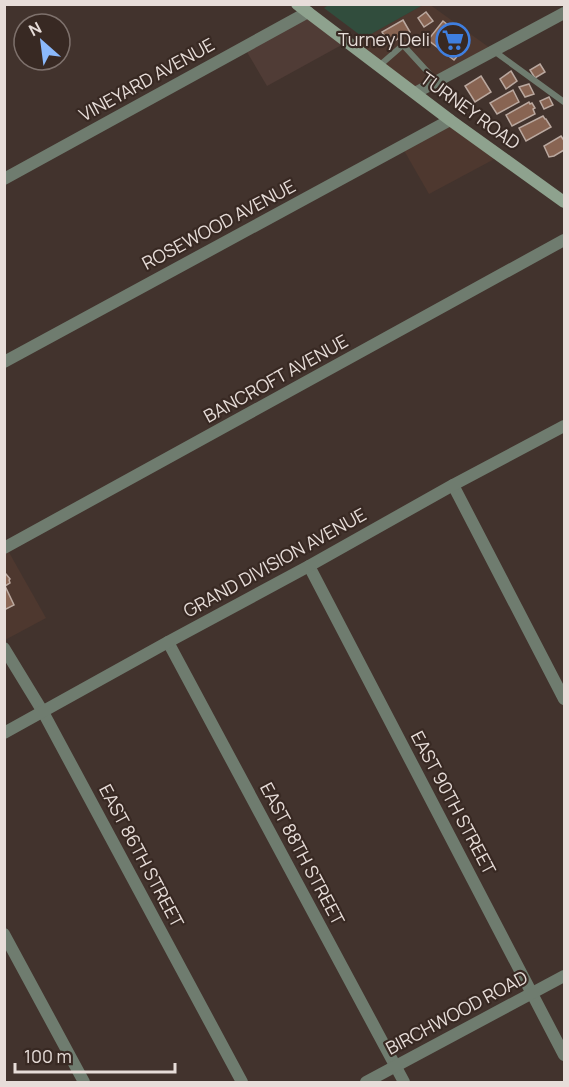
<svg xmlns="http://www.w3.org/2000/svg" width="569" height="1087" viewBox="0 0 569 1087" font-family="Manrope,sans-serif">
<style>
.built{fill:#4e382f}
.industrial{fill:#503c36}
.green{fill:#314d3d}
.building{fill:#886452;stroke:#baa89f;stroke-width:1.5}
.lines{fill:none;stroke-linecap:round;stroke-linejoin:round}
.lane{stroke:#6f7c6f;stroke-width:6}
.street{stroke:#6f7c6f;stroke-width:12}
.secondary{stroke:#8ea28e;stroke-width:12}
.labels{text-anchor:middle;stroke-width:4.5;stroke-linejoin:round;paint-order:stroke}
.poi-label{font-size:18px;fill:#e7ddd9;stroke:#382923;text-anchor:end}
.street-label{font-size:18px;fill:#e7ddd9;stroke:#382923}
</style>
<rect width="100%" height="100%" fill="#42332d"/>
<g class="built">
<path d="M 429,4 L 494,51 L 415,93 L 351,45 L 423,5 Z"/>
<path d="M 450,120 L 500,156 L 429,194 L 402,147 Z"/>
<path d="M 6,547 L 46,618 L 5,640 L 4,548 Z"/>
</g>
<path class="industrial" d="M 308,12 L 347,42 L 267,86 L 244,47 Z"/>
<path class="green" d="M 330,4 L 423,4 L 423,5 L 364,38 L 324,8 Z"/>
<g class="building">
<path d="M 426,12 L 433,21 L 424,27 L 418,18 Z"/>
<path d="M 403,20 L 410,32 L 389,44 L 382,32 Z"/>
<path d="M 443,21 L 469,42 L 454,60 L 428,40 Z"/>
<path d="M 540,64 L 545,72 L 535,78 L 530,70 Z"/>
<path d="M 511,71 L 517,81 L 506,89 L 500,79 Z"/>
<path d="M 481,76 L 491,92 L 475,102 L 465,86 Z"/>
<path d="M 529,84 L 534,94 L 525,97 L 519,87 Z"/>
<path d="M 513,90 L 519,102 L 497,114 L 490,103 Z"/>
<path d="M 549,97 L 553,105 L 544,109 L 540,101 Z"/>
<path d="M 529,102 L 530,104 L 532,103 L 535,108 L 533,109 L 535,114 L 512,126 L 506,115 Z"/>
<path d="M 543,116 L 545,119 L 546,119 L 551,127 L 526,141 L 519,128 Z"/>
<path d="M 561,136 L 563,139 L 564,138 L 564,150 L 554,156 L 549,157 L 544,146 Z"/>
<path d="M 4,574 L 6,574 L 10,579 L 9,580 L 10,583 L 5,586 L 14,605 L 4,610 Z"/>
</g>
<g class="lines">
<g class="lane">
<path d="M 494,51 L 564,102"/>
<path d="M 379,66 L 403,45 L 436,81"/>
</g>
<g class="street">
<path d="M 415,93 L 564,13"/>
<path d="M 4,179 L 308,12"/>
<path d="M 4,362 L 450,120"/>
<path d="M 453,485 L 564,699"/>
<path d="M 4,548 L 564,240"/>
<path d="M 309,566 L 564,1055"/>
<path d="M 168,642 L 404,1082"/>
<path d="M 4,648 L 43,712 L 242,1082"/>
<path d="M 4,733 L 168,642 L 309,566 L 453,485 L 564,426"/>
<path d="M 4,934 L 84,1082"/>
<path d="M 366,1082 L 564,976"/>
</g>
<path class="secondary" d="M 297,4 L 450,120 L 564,202"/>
</g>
<defs>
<g id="supermarket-ring" transform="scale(1.725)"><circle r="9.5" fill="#382923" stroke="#3f7fe0" stroke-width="1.5"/><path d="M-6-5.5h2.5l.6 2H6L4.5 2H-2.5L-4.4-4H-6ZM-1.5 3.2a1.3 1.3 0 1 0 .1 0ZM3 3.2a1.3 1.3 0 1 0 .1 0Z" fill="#3f7fe0"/></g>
</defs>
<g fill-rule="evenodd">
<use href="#supermarket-ring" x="453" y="40"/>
</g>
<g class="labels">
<g class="poi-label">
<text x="430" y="46">Turney Deli</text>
</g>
<g class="street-label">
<text transform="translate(147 80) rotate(-29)" y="6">VINEYARD AVENUE</text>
<text transform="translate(470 111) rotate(36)" y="6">TURNEY ROAD</text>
<text transform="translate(219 225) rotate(-28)" y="6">ROSEWOOD AVENUE</text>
<text transform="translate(276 379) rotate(-29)" y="6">BANCROFT AVENUE</text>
<text transform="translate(275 563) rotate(-29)" y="6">GRAND DIVISION AVENUE</text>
<text transform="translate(453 803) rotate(62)" y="6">EAST 90TH STREET</text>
<text transform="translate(302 854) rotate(62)" y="6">EAST 88TH STREET</text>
<text transform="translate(141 856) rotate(62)" y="6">EAST 86TH STREET</text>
<text transform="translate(457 1013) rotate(-28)" y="6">BIRCHWOOD ROAD</text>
</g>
</g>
<rect width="569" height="1087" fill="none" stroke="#e7ddd9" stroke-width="12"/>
<g transform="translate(42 42) rotate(332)"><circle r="28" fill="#382923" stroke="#7e716c" stroke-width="1.5"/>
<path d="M0-4.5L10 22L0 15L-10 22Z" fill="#8bb9fc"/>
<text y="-9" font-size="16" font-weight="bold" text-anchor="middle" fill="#e7ddd9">N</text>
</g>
<path d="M15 1063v9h160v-9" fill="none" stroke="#e7ddd9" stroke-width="3"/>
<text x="24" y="1063" font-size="18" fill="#e7ddd9" stroke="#382923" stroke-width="4.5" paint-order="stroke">100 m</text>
</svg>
